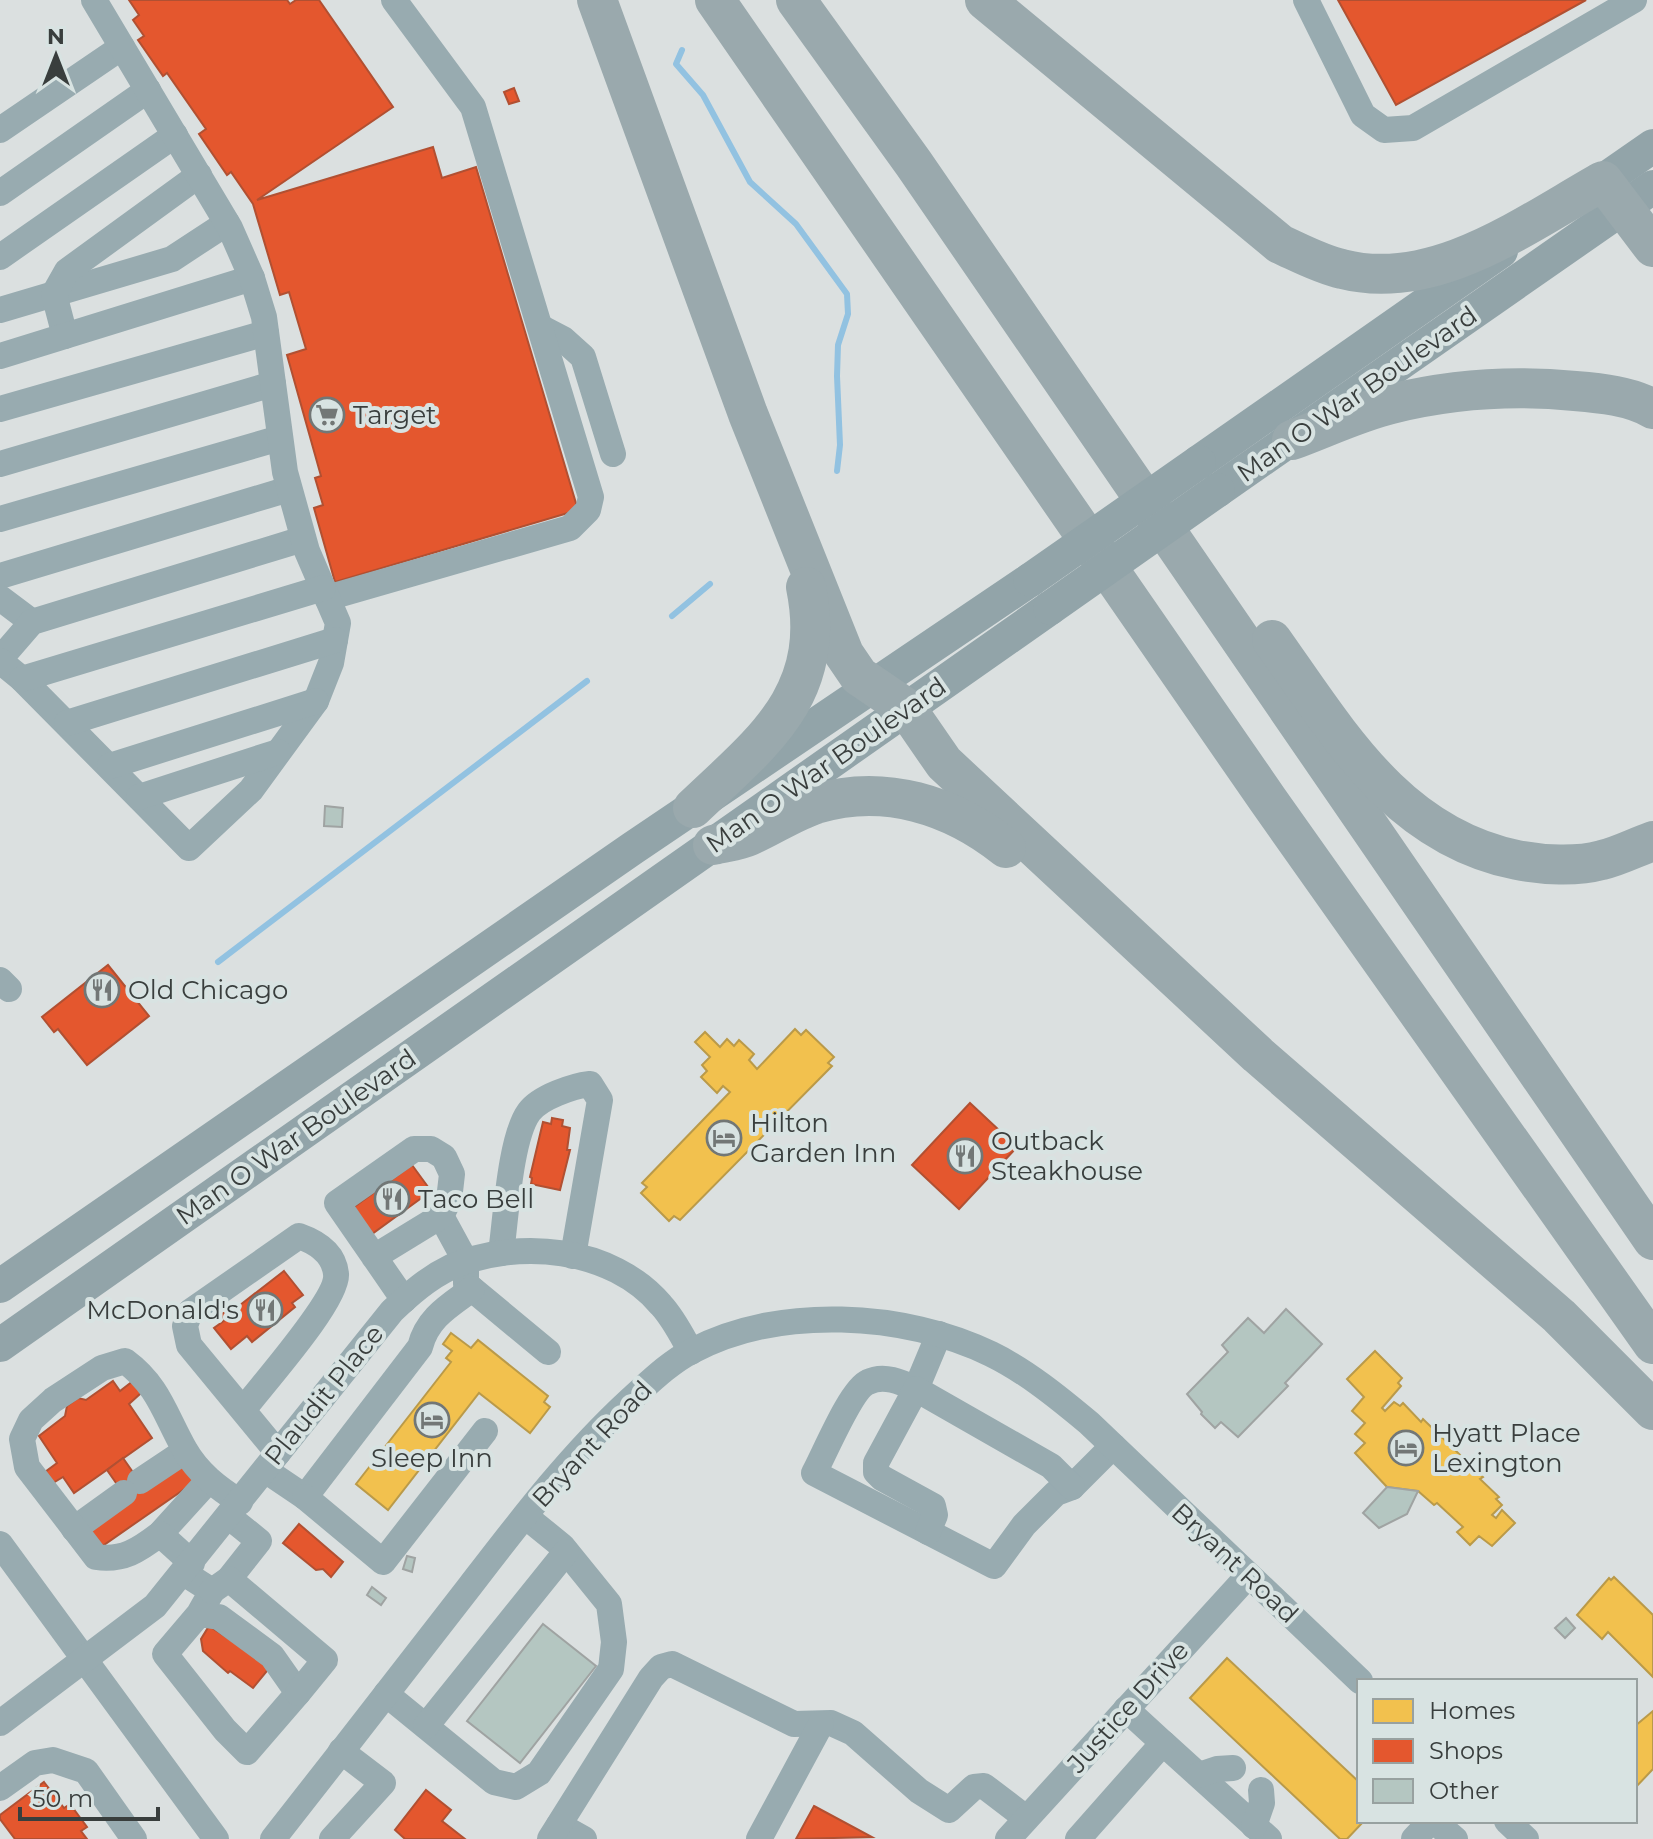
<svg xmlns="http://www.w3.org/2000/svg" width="1653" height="1839" viewBox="0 0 1653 1839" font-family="Montserrat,sans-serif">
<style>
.homes{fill:#f2c14e;stroke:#ba9a49;stroke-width:2}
.shops{fill:#e4572e;stroke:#b15032;stroke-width:2}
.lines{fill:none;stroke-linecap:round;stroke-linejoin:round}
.stream{stroke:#92c2e1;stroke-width:6}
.building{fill:#b4c6c1;stroke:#9fa3a2;stroke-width:2}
.minor{stroke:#98abb0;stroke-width:26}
.major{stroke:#92a4a9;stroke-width:34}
.highway{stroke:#9aa9ad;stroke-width:40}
.major-bridge{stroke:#92a4a9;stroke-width:34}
.labels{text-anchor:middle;stroke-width:8;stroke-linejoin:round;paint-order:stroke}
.street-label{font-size:26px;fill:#393e3d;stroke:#d8e3e2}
.poi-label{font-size:26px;fill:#393e3d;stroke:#d8e3e2;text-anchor:start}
</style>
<rect width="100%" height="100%" fill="#dbe0e0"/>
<g class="homes">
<path d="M 795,1029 L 801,1035 L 806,1030 L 834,1057 L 828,1063 L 832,1066 L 680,1220 L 674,1216 L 669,1221 L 641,1193 L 647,1187 L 642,1183 L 730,1092 L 723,1086 L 717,1093 L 701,1077 L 707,1071 L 702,1065 L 710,1057 L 695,1042 L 705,1032 L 720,1047 L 727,1039 L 734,1046 L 739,1040 L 754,1054 L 749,1060 L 757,1069 Z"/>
<path d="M 451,1333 L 471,1348 L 478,1340 L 548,1396 L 544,1402 L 550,1407 L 530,1433 L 479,1393 L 388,1510 L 356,1484 L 451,1362 L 446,1358 L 452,1351 L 443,1344 Z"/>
<path d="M 1375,1351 L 1402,1378 L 1398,1383 L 1401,1386 L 1382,1408 L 1385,1411 L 1394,1402 L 1400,1406 L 1403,1403 L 1421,1422 L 1423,1419 L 1483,1477 L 1480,1479 L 1499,1497 L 1496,1499 L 1502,1505 L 1492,1515 L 1496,1518 L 1502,1510 L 1515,1523 L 1492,1546 L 1479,1536 L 1470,1545 L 1457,1532 L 1463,1527 L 1437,1503 L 1434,1505 L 1418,1491 L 1387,1487 L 1355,1453 L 1365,1443 L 1355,1434 L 1365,1423 L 1352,1411 L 1364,1397 L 1347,1379 Z"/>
<path d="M 1614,1577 L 1653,1615 L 1653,1677 L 1608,1632 L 1602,1639 L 1577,1615 L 1609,1578 L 1611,1580 Z"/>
<path d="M 1227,1658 L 1359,1782 L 1359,1821 L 1364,1821 L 1347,1839 L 1340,1839 L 1190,1698 Z"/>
<path d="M 1653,1711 L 1653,1769 L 1635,1788 L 1635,1726 Z"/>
</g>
<g class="shops">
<path d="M 129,0 L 287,0 L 290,4 L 296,0 L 319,0 L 393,107 L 257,200 L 433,147 L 442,178 L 476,167 L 578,510 L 335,582 L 314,508 L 323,505 L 315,478 L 321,476 L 287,355 L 306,349 L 289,292 L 280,295 L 253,204 L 231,172 L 227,175 L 199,134 L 206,129 L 167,73 L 163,76 L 138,40 L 144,36 L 133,20 L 139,15 Z"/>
<path d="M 1338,0 L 1586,0 L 1396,105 Z"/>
<path d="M 514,88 L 519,101 L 509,104 L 504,92 Z"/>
<path d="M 108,965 L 149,1016 L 87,1065 L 58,1029 L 54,1032 L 42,1017 Z"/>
<path d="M 970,1103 L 1017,1147 L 959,1209 L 912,1165 Z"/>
<path d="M 552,1118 L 563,1120 L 562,1126 L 570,1128 L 567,1150 L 570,1150 L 560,1190 L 531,1184 L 532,1178 L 530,1177 L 543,1122 L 551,1124 Z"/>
<path d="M 412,1165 L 431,1191 L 372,1234 L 354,1207 Z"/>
<path d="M 284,1271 L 303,1295 L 292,1303 L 295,1307 L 252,1342 L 247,1336 L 231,1349 L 214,1328 L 225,1320 L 221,1315 L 234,1305 L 238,1310 L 240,1305 Z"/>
<path d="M 113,1381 L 120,1391 L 133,1381 L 141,1393 L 129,1404 L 152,1438 L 74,1493 L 63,1477 L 53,1483 L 45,1472 L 57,1463 L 39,1436 L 65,1416 L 67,1406 L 78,1398 L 86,1400 Z"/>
<path d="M 123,1458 L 144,1488 L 182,1461 L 196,1481 L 101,1547 L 88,1528 L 128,1500 L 107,1470 Z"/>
<path d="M 299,1524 L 343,1562 L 331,1577 L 323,1569 L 316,1570 L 283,1543 Z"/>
<path d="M 209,1626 L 271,1666 L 253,1688 L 230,1671 L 228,1673 L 203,1651 L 201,1639 Z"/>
<path d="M 44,1782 L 64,1808 L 70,1804 L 87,1827 L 81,1831 L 87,1839 L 15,1839 L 0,1819 L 0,1815 Z"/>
<path d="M 426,1790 L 451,1810 L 442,1821 L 465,1839 L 405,1839 L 395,1830 Z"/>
<path d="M 814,1806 L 872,1837 L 796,1839 Z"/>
</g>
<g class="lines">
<g class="stream">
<path d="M 682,50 L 676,64 L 703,95 L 750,182 L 796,224 L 847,294 L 848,314 L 838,345 L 837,376 L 840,445 L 837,471"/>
<path d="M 672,616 L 710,584"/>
<path d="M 218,962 L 587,681"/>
</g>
</g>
<g class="building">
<path d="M 325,806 L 343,808 L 342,827 L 324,826 Z"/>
<path d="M 1286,1309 L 1322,1344 L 1285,1383 L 1288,1386 L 1238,1437 L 1221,1422 L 1215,1428 L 1201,1414 L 1202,1412 L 1187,1394 L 1228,1352 L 1222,1345 L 1248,1318 L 1264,1333 Z"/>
<path d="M 1387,1487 L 1418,1491 L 1407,1514 L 1379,1528 L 1363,1513 Z"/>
<path d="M 407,1556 L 415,1558 L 412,1572 L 403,1569 Z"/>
<path d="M 372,1587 L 386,1598 L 381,1605 L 367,1595 Z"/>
<path d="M 1566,1618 L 1575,1628 L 1565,1638 L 1555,1628 Z"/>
<path d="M 543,1624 L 596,1666 L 520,1763 L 467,1721 Z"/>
</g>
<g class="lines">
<g class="minor">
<path d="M 1306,0 L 1363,115 L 1384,130 L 1413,128 L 1634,0"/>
<path d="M 0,130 L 122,47"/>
<path d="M 0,193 L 148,90"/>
<path d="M 0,257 L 175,135"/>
<path d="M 0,310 L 172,259 L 227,223"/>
<path d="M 540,327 L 563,339 L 583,357 L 613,454"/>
<path d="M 65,336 L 54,294 L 67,271 L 199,175"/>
<path d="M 0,356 L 252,278"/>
<path d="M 0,409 L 266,333"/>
<path d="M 0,464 L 273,384"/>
<path d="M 0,519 L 280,438"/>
<path d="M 0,576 L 289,489"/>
<path d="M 0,598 L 32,622"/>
<path d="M 327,598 L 570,528 L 588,510 L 591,497 L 473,107 L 394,0"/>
<path d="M 0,659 L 32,622 L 303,539"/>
<path d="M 0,661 L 22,679 L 189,848 L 251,790 L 316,701 L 331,663 L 338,623 L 307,551 L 285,472 L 264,317 L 252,278 L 230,228 L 94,0"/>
<path d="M 22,679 L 323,588"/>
<path d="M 67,723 L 335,640"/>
<path d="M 110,766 L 316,701"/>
<path d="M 139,797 L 278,752"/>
<path d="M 0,980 L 9,989"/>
<path d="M 441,1216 L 466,1262 L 466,1284 L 548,1352"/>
<path d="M 501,1253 C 506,1218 510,1138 529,1112 C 540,1097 573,1086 590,1084 L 600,1100 L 573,1256"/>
<path d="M 374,1257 L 441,1216 L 449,1200 L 452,1174 L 444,1157 L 431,1149 L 414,1149 L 337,1203 L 404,1300"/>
<path d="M 939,1334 L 916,1389 C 901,1382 884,1374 868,1382 C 851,1389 824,1455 814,1473 L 994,1566 L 1024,1525 L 1056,1493 L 1072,1487 L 1113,1446"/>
<path d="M 243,1410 C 261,1386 339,1299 336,1274 C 334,1253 316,1242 299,1236 L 190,1312 L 185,1326 L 189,1345 L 278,1453"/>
<path d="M 265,1470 L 305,1497 L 420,1347 C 427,1318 449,1306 472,1289"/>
<path d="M 140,1481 L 185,1451"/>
<path d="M 305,1497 L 383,1562 L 485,1431"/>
<path d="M 228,1516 L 259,1541 L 229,1579"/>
<path d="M 74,1529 L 124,1493"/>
<path d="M 928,1532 L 935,1515 L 933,1506 L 882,1478 L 876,1472 L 876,1463 L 916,1389 L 1051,1466 L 1072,1487"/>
<path d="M 160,1534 L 209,1480"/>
<path d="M 0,1544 L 216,1839"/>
<path d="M 192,1563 L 160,1534 C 139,1550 123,1561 96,1557 L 27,1467 L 22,1439 L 31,1420 L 53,1400 L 102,1368 L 125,1361 C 159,1386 165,1415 185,1450 C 198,1473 218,1488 240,1502"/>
<path d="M 184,1573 L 212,1591 L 199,1614 L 165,1654 L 225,1730 L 247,1752 L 298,1693 L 272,1656 L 219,1617 L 199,1614"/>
<path d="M 212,1591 L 229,1579 L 325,1660 L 298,1693"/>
<path d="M 386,1694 L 494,1782 L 516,1787 L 539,1773 L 611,1669 L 614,1642 L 609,1604 L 562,1546 L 525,1516"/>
<path d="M 0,1723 L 155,1606 L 392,1311 C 410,1294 428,1278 451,1267 C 517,1238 612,1247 661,1305 C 674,1319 682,1336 691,1352"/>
<path d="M 426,1726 L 566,1552"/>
<path d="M 1163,1743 L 1269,1839"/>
<path d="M 1199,1775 L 1217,1769 L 1233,1768"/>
<path d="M 0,1788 L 35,1763 L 53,1760 L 86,1771 L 134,1839"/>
<path d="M 1434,1821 L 1455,1839"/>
<path d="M 1507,1821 L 1526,1839"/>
<path d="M 559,1825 L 584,1839"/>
<path d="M 1254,1826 L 1262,1803 L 1261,1790"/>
<path d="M 273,1839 C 339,1755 404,1671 470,1586 C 520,1521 570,1455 631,1399 C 650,1382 669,1363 692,1351 C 778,1305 905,1312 991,1354 C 1026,1371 1059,1398 1089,1423 L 1360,1681"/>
<path d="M 332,1839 L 383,1783 L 341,1751"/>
<path d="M 550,1839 L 651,1678 L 661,1667 L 672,1664 L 794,1724 L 831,1723 L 853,1733 L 919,1791 L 949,1810 L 974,1787 L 984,1786 L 1026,1818"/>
<path d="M 759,1839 L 821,1724"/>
<path d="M 1008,1839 L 1248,1576"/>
<path d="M 1078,1839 L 1163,1743 L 1126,1709"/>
<path d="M 1414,1839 L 1431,1821"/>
</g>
<g class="major">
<path d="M 1581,196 L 1653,146"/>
<path d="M 1199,462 L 1501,251"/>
<path d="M 1218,490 L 1653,187"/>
<path d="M 0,1286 L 633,848 L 1030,580"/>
<path d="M 0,1345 L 1050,608"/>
</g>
<g class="highway">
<path d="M 597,0 L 748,414 L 844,654 L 859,676 L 906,708 L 944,763 L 1258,1055 L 1559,1316 L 1653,1410"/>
<path d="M 715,0 L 1268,800 L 1653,1344"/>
<path d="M 796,0 L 914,164 L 1653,1240"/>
<path d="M 985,0 L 1280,244 C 1300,253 1320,264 1342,269 C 1435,293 1526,224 1603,181 L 1653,247"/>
<path d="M 1292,440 C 1325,428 1358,412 1391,404 C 1452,389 1513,385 1575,391 C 1600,393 1631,396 1653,409"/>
<path d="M 1272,640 C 1338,733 1397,836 1517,860 C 1543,865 1576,867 1602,860 C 1619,856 1636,847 1653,841"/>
<path d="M 693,808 C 762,742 828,695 806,587"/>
<path d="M 713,845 C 724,842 738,841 749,836 C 772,826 792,812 816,804 C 884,783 952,805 1006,848"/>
</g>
<g class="major-bridge">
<path d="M 1030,580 L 1199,462"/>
<path d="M 1050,608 L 1218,490"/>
</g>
</g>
<defs>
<g id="supermarket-ring" transform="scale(1.8)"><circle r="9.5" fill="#d8e3e2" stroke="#727776" stroke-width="1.5"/><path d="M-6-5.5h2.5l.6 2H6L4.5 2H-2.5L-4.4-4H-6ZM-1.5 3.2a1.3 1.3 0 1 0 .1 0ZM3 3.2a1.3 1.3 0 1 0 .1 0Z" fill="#727776"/></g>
<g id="restaurant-ring" transform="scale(1.8)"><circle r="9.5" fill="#d8e3e2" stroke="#727776" stroke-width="1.5"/><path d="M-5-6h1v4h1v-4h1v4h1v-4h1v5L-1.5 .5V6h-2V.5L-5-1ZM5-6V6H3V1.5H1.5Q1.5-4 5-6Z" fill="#727776"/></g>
<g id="hotel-ring" transform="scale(1.8)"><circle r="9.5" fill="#d8e3e2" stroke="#727776" stroke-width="1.5"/><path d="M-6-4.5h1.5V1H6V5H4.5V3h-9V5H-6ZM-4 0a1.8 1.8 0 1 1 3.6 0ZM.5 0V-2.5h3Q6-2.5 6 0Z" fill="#727776"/></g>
</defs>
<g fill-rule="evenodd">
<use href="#supermarket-ring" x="327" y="415"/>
<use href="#restaurant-ring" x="102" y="990"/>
<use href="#hotel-ring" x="724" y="1138"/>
<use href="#restaurant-ring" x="965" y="1156"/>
<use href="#restaurant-ring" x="392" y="1199"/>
<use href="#restaurant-ring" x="265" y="1310"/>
<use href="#hotel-ring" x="432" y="1420"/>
<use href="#hotel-ring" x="1406" y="1448"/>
</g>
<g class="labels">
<g class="street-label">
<text transform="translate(1357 394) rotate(-35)" y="9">Man O War Boulevard</text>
<text transform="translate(826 765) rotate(-35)" y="9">Man O War Boulevard</text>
<text transform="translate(296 1137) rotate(-35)" y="9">Man O War Boulevard</text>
<text transform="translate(324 1395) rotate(-51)" y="9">Plaudit Place</text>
<text transform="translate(592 1444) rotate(-47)" y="9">Bryant Road</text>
<text transform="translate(1235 1563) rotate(43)" y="9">Bryant Road</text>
<text transform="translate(1128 1707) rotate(-48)" y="9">Justice Drive</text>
</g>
<g class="poi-label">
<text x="353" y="424">Target</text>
<text x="128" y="999">Old Chicago</text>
<text x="750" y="1132">Hilton<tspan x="750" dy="30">Garden Inn</tspan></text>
<text x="991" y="1150">Outback<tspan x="991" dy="30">Steakhouse</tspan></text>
<text x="418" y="1208">Taco Bell</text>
<text x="239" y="1319" text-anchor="end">McDonald's</text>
<text x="1432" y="1442">Hyatt Place<tspan x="1432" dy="30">Lexington</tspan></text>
<text x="432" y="1467" text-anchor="middle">Sleep Inn</text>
</g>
</g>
<rect x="1357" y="1679" width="280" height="144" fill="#d8e3e2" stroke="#98a1a0" stroke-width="2"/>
<rect x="1373" y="1699" width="40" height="24" fill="#f2c14e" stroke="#98a1a0" stroke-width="2"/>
<text x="1429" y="1719" font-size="24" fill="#393e3d">Homes</text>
<rect x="1373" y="1739" width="40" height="24" fill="#e4572e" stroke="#98a1a0" stroke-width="2"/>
<text x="1429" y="1759" font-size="24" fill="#393e3d">Shops</text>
<rect x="1373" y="1779" width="40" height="24" fill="#b4c6c1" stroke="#98a1a0" stroke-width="2"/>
<text x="1429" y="1799" font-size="24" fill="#393e3d">Other</text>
<g transform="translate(56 56)" stroke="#d8e3e2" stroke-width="6" paint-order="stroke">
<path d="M0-6L14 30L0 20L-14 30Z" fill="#393e3d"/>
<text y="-12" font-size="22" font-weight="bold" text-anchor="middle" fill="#393e3d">N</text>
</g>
<path d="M20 1807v12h138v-12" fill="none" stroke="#393e3d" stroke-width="4"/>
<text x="32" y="1807" font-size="24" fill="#393e3d" stroke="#d8e3e2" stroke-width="6" paint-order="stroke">50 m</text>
</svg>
